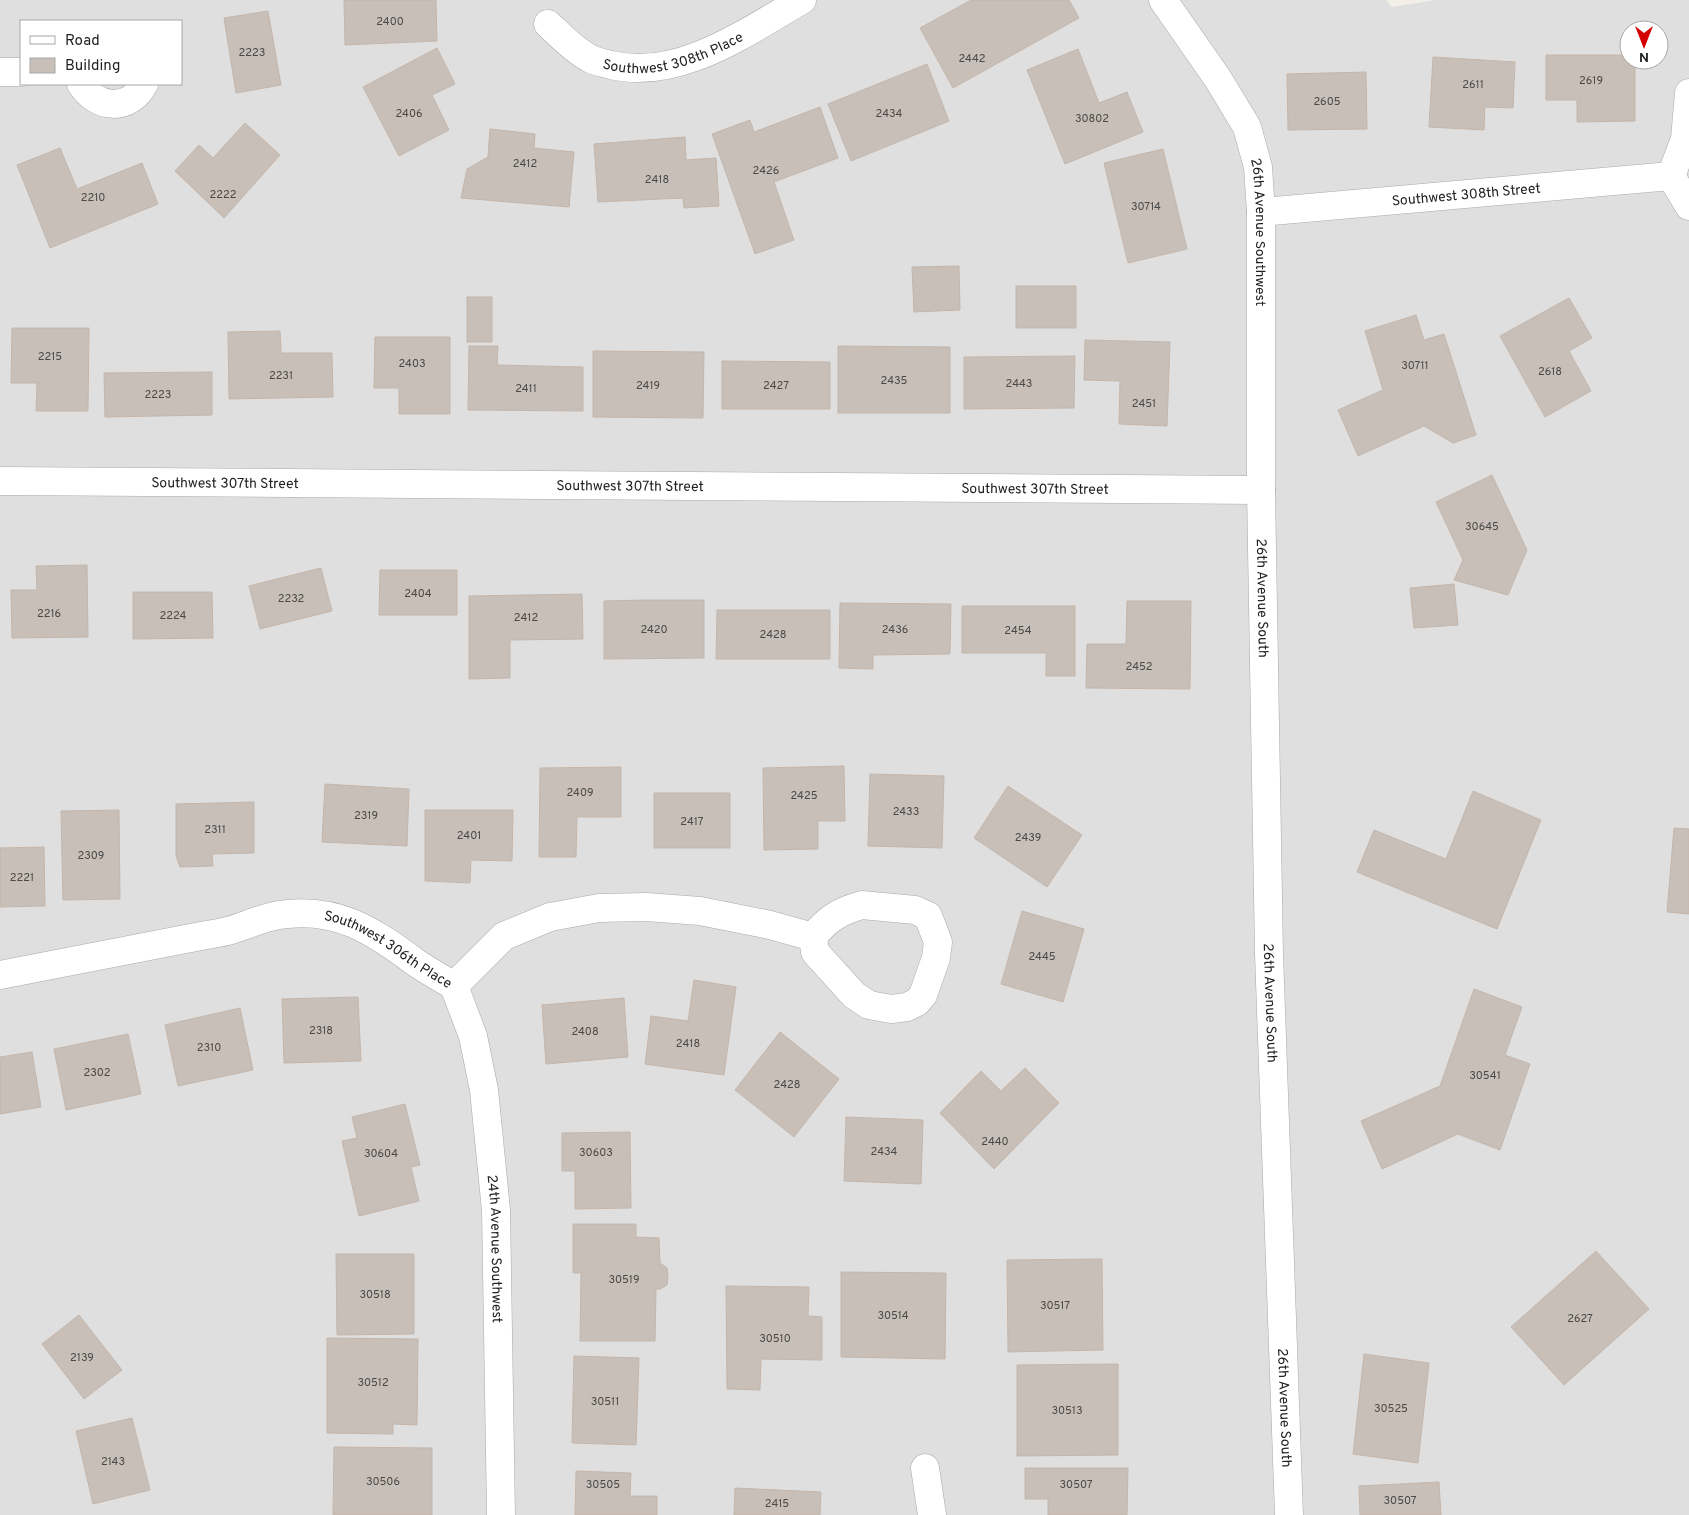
<svg xmlns="http://www.w3.org/2000/svg" width="1689" height="1515" viewBox="0 0 1689 1515" font-family="Overpass,sans-serif">
<style>
.residential{fill:#e0dfdf;fill-rule:evenodd}
.building{fill:#c7bfb8;stroke:#c4b6ab}
.lines{fill:none;stroke-linecap:round;stroke-linejoin:round}
.minor-casing{stroke:#a9a9a9;stroke-width:29}
.minor{stroke:#fff;stroke-width:28}
.labels{text-anchor:middle;stroke-width:4;stroke-linejoin:round;paint-order:stroke}
.number-label{font-size:11px;fill:#4b4948}
.street-label{font-size:14px;fill:#222;stroke:#fff}
</style>
<rect width="100%" height="100%" fill="#f2efe9"/>
<path class="residential" d="M 0,0 L 1386,0 L 1392,7 L 1435,0 L 1689,0 L 1689,1515 L 0,1515 ZM 21,21 L 181,21 L 181,84 L 21,84 ZM 1629,30 L 1659,30 L 1659,60 L 1629,60 Z"/>
<g class="building">
<path d="M 344,0 L 436,0 L 437,41 L 345,45 Z"/>
<path d="M 971,0 L 1069,0 L 1079,18 L 953,88 L 920,28 Z"/>
<path d="M 268,11 L 281,85 L 236,93 L 224,18 Z"/>
<path d="M 437,48 L 455,84 L 432,95 L 449,130 L 399,156 L 363,87 Z"/>
<path d="M 1078,49 L 1099,103 L 1127,92 L 1143,132 L 1065,164 L 1027,70 Z"/>
<path d="M 1546,55 L 1629,55 L 1629,60 L 1635,60 L 1635,121 L 1577,122 L 1577,100 L 1546,100 Z"/>
<path d="M 1433,57 L 1515,62 L 1513,108 L 1485,107 L 1484,130 L 1429,127 Z"/>
<path d="M 927,64 L 949,121 L 851,161 L 828,104 Z"/>
<path d="M 1366,72 L 1367,129 L 1288,130 L 1287,74 Z"/>
<path d="M 820,107 L 838,158 L 774,182 L 794,240 L 755,254 L 712,134 L 750,120 L 754,132 Z"/>
<path d="M 245,123 L 280,155 L 224,218 L 175,171 L 199,145 L 213,158 Z"/>
<path d="M 490,129 L 535,134 L 534,148 L 574,152 L 569,207 L 461,198 L 467,169 L 488,157 Z"/>
<path d="M 685,137 L 686,160 L 716,158 L 719,206 L 684,208 L 683,198 L 598,202 L 594,144 Z"/>
<path d="M 60,148 L 77,189 L 142,163 L 158,204 L 50,248 L 17,165 Z"/>
<path d="M 1163,149 L 1187,249 L 1128,263 L 1104,163 Z"/>
<path d="M 959,266 L 960,310 L 914,312 L 912,267 Z"/>
<rect x="1016" y="286" width="60" height="42"/>
<rect x="467" y="297" width="25" height="45"/>
<path d="M 1569,298 L 1592,338 L 1569,351 L 1591,391 L 1545,417 L 1500,336 Z"/>
<path d="M 1416,315 L 1424,340 L 1444,334 L 1476,435 L 1453,443 L 1424,426 L 1358,456 L 1338,410 L 1383,390 L 1365,331 Z"/>
<path d="M 12,328 L 89,328 L 88,411 L 36,411 L 37,383 L 11,383 Z"/>
<path d="M 280,331 L 281,353 L 332,353 L 333,397 L 229,399 L 228,332 Z"/>
<path d="M 375,337 L 450,337 L 450,414 L 399,414 L 399,388 L 374,388 Z"/>
<path d="M 1085,340 L 1170,342 L 1167,426 L 1119,424 L 1120,381 L 1084,380 Z"/>
<path d="M 469,346 L 498,346 L 497,365 L 583,367 L 583,411 L 468,410 Z"/>
<path d="M 838,346 L 950,347 L 950,413 L 838,413 Z"/>
<path d="M 593,351 L 704,352 L 703,418 L 593,417 Z"/>
<path d="M 1075,356 L 1074,408 L 964,409 L 964,357 Z"/>
<path d="M 722,361 L 830,362 L 830,409 L 722,409 Z"/>
<path d="M 212,372 L 212,415 L 105,417 L 104,373 Z"/>
<path d="M 1492,475 L 1527,550 L 1508,595 L 1454,580 L 1463,560 L 1436,502 Z"/>
<path d="M 87,565 L 88,637 L 12,638 L 11,590 L 37,590 L 36,566 Z"/>
<path d="M 321,568 L 332,611 L 260,629 L 249,586 Z"/>
<path d="M 380,570 L 457,570 L 457,615 L 379,615 Z"/>
<path d="M 1454,584 L 1458,625 L 1414,628 L 1410,588 Z"/>
<path d="M 133,592 L 212,592 L 213,638 L 133,639 Z"/>
<path d="M 582,594 L 583,639 L 510,640 L 510,678 L 469,679 L 469,596 Z"/>
<path d="M 645,600 L 704,600 L 704,658 L 604,659 L 604,601 Z"/>
<path d="M 1127,601 L 1191,601 L 1190,689 L 1086,688 L 1087,644 L 1126,644 Z"/>
<path d="M 840,603 L 951,604 L 950,654 L 873,655 L 873,669 L 839,668 Z"/>
<path d="M 962,606 L 1075,606 L 1075,676 L 1046,676 L 1046,653 L 962,653 Z"/>
<path d="M 717,610 L 830,610 L 830,659 L 716,659 Z"/>
<path d="M 844,766 L 845,821 L 818,821 L 818,849 L 764,850 L 763,768 Z"/>
<path d="M 621,767 L 621,817 L 577,817 L 576,857 L 539,857 L 540,768 Z"/>
<path d="M 870,774 L 944,776 L 942,848 L 868,846 Z"/>
<path d="M 325,784 L 409,789 L 407,846 L 322,842 Z"/>
<path d="M 1008,786 L 1082,835 L 1047,887 L 974,838 Z"/>
<path d="M 1473,791 L 1541,820 L 1497,929 L 1357,872 L 1374,830 L 1446,859 Z"/>
<rect x="654" y="793" width="76" height="55"/>
<path d="M 254,802 L 254,853 L 212,854 L 213,866 L 180,867 L 176,856 L 176,804 Z"/>
<path d="M 119,810 L 120,899 L 63,900 L 61,811 Z"/>
<path d="M 425,810 L 513,810 L 512,861 L 471,860 L 470,883 L 425,881 Z"/>
<path d="M 1674,828 L 1689,829 L 1689,914 L 1667,912 Z"/>
<path d="M 44,847 L 45,906 L 0,907 L 0,848 Z"/>
<path d="M 1022,911 L 1084,929 L 1063,1002 L 1001,984 Z"/>
<path d="M 694,980 L 736,987 L 724,1075 L 645,1064 L 651,1016 L 688,1021 Z"/>
<path d="M 1474,989 L 1522,1007 L 1505,1055 L 1530,1064 L 1500,1150 L 1458,1134 L 1382,1169 L 1361,1121 L 1440,1086 Z"/>
<path d="M 358,997 L 361,1061 L 284,1063 L 282,999 Z"/>
<path d="M 624,998 L 628,1057 L 546,1064 L 542,1005 Z"/>
<path d="M 240,1008 L 253,1070 L 178,1086 L 165,1025 Z"/>
<path d="M 780,1032 L 839,1079 L 794,1137 L 735,1090 Z"/>
<path d="M 128,1034 L 141,1094 L 66,1110 L 54,1049 Z"/>
<path d="M 32,1052 L 41,1107 L 0,1114 L 0,1057 Z"/>
<path d="M 1025,1068 L 1059,1103 L 994,1169 L 940,1113 L 981,1071 L 1001,1091 Z"/>
<path d="M 405,1104 L 420,1165 L 411,1167 L 419,1201 L 359,1216 L 342,1141 L 357,1138 L 352,1117 Z"/>
<path d="M 846,1117 L 923,1120 L 921,1184 L 844,1181 Z"/>
<path d="M 630,1132 L 631,1208 L 575,1209 L 575,1171 L 562,1171 L 562,1133 Z"/>
<path d="M 573,1224 L 636,1224 L 636,1237 L 659,1238 L 660,1263 L 667,1268 L 668,1274 L 667,1285 L 660,1289 L 656,1289 L 655,1341 L 580,1341 L 581,1273 L 573,1273 Z"/>
<path d="M 1596,1251 L 1649,1309 L 1564,1385 L 1511,1327 Z"/>
<path d="M 336,1254 L 414,1254 L 414,1334 L 337,1335 Z"/>
<path d="M 1102,1259 L 1103,1350 L 1008,1352 L 1007,1260 Z"/>
<path d="M 841,1272 L 946,1273 L 945,1359 L 841,1357 Z"/>
<path d="M 726,1286 L 809,1287 L 808,1316 L 822,1317 L 822,1360 L 761,1359 L 760,1390 L 727,1389 Z"/>
<path d="M 79,1315 L 122,1370 L 84,1399 L 42,1344 Z"/>
<path d="M 327,1338 L 418,1339 L 417,1425 L 393,1424 L 393,1434 L 327,1433 Z"/>
<path d="M 1364,1354 L 1429,1363 L 1418,1463 L 1353,1454 Z"/>
<path d="M 574,1356 L 639,1358 L 636,1445 L 572,1443 Z"/>
<path d="M 1118,1364 L 1118,1455 L 1017,1456 L 1017,1365 Z"/>
<path d="M 132,1418 L 150,1490 L 93,1504 L 76,1431 Z"/>
<path d="M 334,1447 L 432,1448 L 432,1515 L 333,1515 Z"/>
<path d="M 1025,1468 L 1128,1468 L 1127,1515 L 1048,1515 L 1048,1499 L 1025,1499 Z"/>
<path d="M 576,1471 L 631,1473 L 630,1496 L 657,1496 L 657,1515 L 575,1515 Z"/>
<path d="M 1439,1482 L 1441,1515 L 1360,1515 L 1359,1486 Z"/>
<path d="M 735,1488 L 821,1492 L 820,1515 L 734,1515 Z"/>
</g>
<g class="lines">
<g class="minor-casing">
<g id="minor">
<path id="s1" d="M 1163,0 L 1218,79 L 1247,127 L 1258,167 L 1261,212 L 1261,490 L 1269,954 L 1289,1515"/>
<path id="s2" d="M 548,24 C 561,36 574,50 589,58 C 595,62 604,63 611,65 C 679,81 746,32 802,0"/>
<path d="M 0,72 L 21,72"/>
<path d="M 81,84 C 97,109 129,112 144,84"/>
<path d="M 1671,176 L 1685,139 L 1689,93"/>
<path d="M 1671,176 L 1689,206"/>
<path id="s3" d="M 1261,212 L 1671,176"/>
<path id="s4" d="M 0,481 L 1261,490"/>
<path d="M 862,905 L 915,910 L 928,916 L 938,942 L 936,958 L 923,995 L 917,1002 L 907,1007 L 891,1009 L 869,1005 L 854,995 L 815,952 L 813,937 C 827,919 840,911 862,905 Z"/>
<path id="s5" d="M 0,975 L 201,936 C 211,934 222,933 231,930 C 247,925 262,918 279,915 C 336,906 372,930 415,962 C 428,971 441,978 454,986 L 504,936 L 550,917 L 599,908 L 646,907 L 700,911 L 770,925 L 813,937"/>
<path id="s6" d="M 454,986 L 473,1036 L 484,1090 L 496,1210 L 501,1515"/>
<path d="M 925,1468 L 932,1515"/>
</g>
</g>
<use href="#minor" class="minor"/>
</g>
<g class="labels">
<g class="number-label">
<text x="390" y="25">2400</text>
<text x="252" y="56">2223</text>
<text x="972" y="62">2442</text>
<text x="1591" y="84">2619</text>
<text x="1473" y="88">2611</text>
<text x="1327" y="105">2605</text>
<text x="409" y="117">2406</text>
<text x="889" y="117">2434</text>
<text x="1092" y="122">30802</text>
<text x="525" y="167">2412</text>
<text x="766" y="174">2426</text>
<text x="657" y="183">2418</text>
<text x="223" y="198">2222</text>
<text x="93" y="201">2210</text>
<text x="1146" y="210">30714</text>
<text x="50" y="360">2215</text>
<text x="412" y="367">2403</text>
<text x="1415" y="369">30711</text>
<text x="1550" y="375">2618</text>
<text x="281" y="379">2231</text>
<text x="894" y="384">2435</text>
<text x="1019" y="387">2443</text>
<text x="648" y="389">2419</text>
<text x="776" y="389">2427</text>
<text x="526" y="392">2411</text>
<text x="158" y="398">2223</text>
<text x="1144" y="407">2451</text>
<text x="1482" y="530">30645</text>
<text x="418" y="597">2404</text>
<text x="291" y="602">2232</text>
<text x="49" y="617">2216</text>
<text x="173" y="619">2224</text>
<text x="526" y="621">2412</text>
<text x="654" y="633">2420</text>
<text x="895" y="633">2436</text>
<text x="1018" y="634">2454</text>
<text x="773" y="638">2428</text>
<text x="1139" y="670">2452</text>
<text x="580" y="796">2409</text>
<text x="804" y="799">2425</text>
<text x="906" y="815">2433</text>
<text x="366" y="819">2319</text>
<text x="692" y="825">2417</text>
<text x="215" y="833">2311</text>
<text x="469" y="839">2401</text>
<text x="1028" y="841">2439</text>
<text x="91" y="859">2309</text>
<text x="22" y="881">2221</text>
<text x="1042" y="960">2445</text>
<text x="321" y="1034">2318</text>
<text x="585" y="1035">2408</text>
<text x="688" y="1047">2418</text>
<text x="209" y="1051">2310</text>
<text x="97" y="1076">2302</text>
<text x="1485" y="1079">30541</text>
<text x="787" y="1088">2428</text>
<text x="995" y="1145">2440</text>
<text x="884" y="1155">2434</text>
<text x="596" y="1156">30603</text>
<text x="381" y="1157">30604</text>
<text x="624" y="1283">30519</text>
<text x="375" y="1298">30518</text>
<text x="1055" y="1309">30517</text>
<text x="893" y="1319">30514</text>
<text x="1580" y="1322">2627</text>
<text x="775" y="1342">30510</text>
<text x="82" y="1361">2139</text>
<text x="373" y="1386">30512</text>
<text x="605" y="1405">30511</text>
<text x="1391" y="1412">30525</text>
<text x="1067" y="1414">30513</text>
<text x="113" y="1465">2143</text>
<text x="383" y="1485">30506</text>
<text x="603" y="1488">30505</text>
<text x="1076" y="1488">30507</text>
<text x="1400" y="1504">30507</text>
<text x="777" y="1507">2415</text>
</g>
<g class="street-label">
<text dy="5" stroke="none"><textPath href="#s2" startOffset="141">Southwest 308th Place</textPath></text>
<text dy="5" stroke="none"><textPath href="#s3" startOffset="206">Southwest 308th Street</textPath></text>
<text dy="5" stroke="none"><textPath href="#s1" startOffset="259">26th Avenue Southwest</textPath></text>
<text dy="5" stroke="none"><textPath href="#s4" startOffset="225">Southwest 307th Street</textPath></text>
<text dy="5" stroke="none"><textPath href="#s4" startOffset="630">Southwest 307th Street</textPath></text>
<text dy="5" stroke="none"><textPath href="#s4" startOffset="1035">Southwest 307th Street</textPath></text>
<text dy="5" stroke="none"><textPath href="#s1" startOffset="625">26th Avenue South</textPath></text>
<text dy="5" stroke="none"><textPath href="#s5" startOffset="404">Southwest 306th Place</textPath></text>
<text dy="5" stroke="none"><textPath href="#s1" startOffset="1030">26th Avenue South</textPath></text>
<text dy="5" stroke="none"><textPath href="#s6" startOffset="268">24th Avenue Southwest</textPath></text>
<text dy="5" stroke="none"><textPath href="#s1" startOffset="1435">26th Avenue South</textPath></text>
</g>
</g>
<rect x="20" y="20" width="162" height="65" fill="#ffffff" stroke="#a7a7a7"/>
<rect x="30" y="36" width="25" height="8" fill="#ffffff" stroke="#a7a7a7"/>
<text x="65" y="45" font-size="15" fill="#222222">Road</text>
<rect x="30" y="58" width="25" height="15" fill="#c7bfb8" stroke="#a7a7a7"/>
<text x="65" y="70" font-size="15" fill="#222222">Building</text>
<g transform="translate(1644 45) rotate(180)"><circle r="24" fill="#ffffff" stroke="#a7a7a7"/>
<path d="M0-4L9 19L0 12L-9 19Z" fill="#d40000"/>
<text y="-8" font-size="14" font-weight="bold" text-anchor="middle" fill="#222222">N</text>
</g>
</svg>
